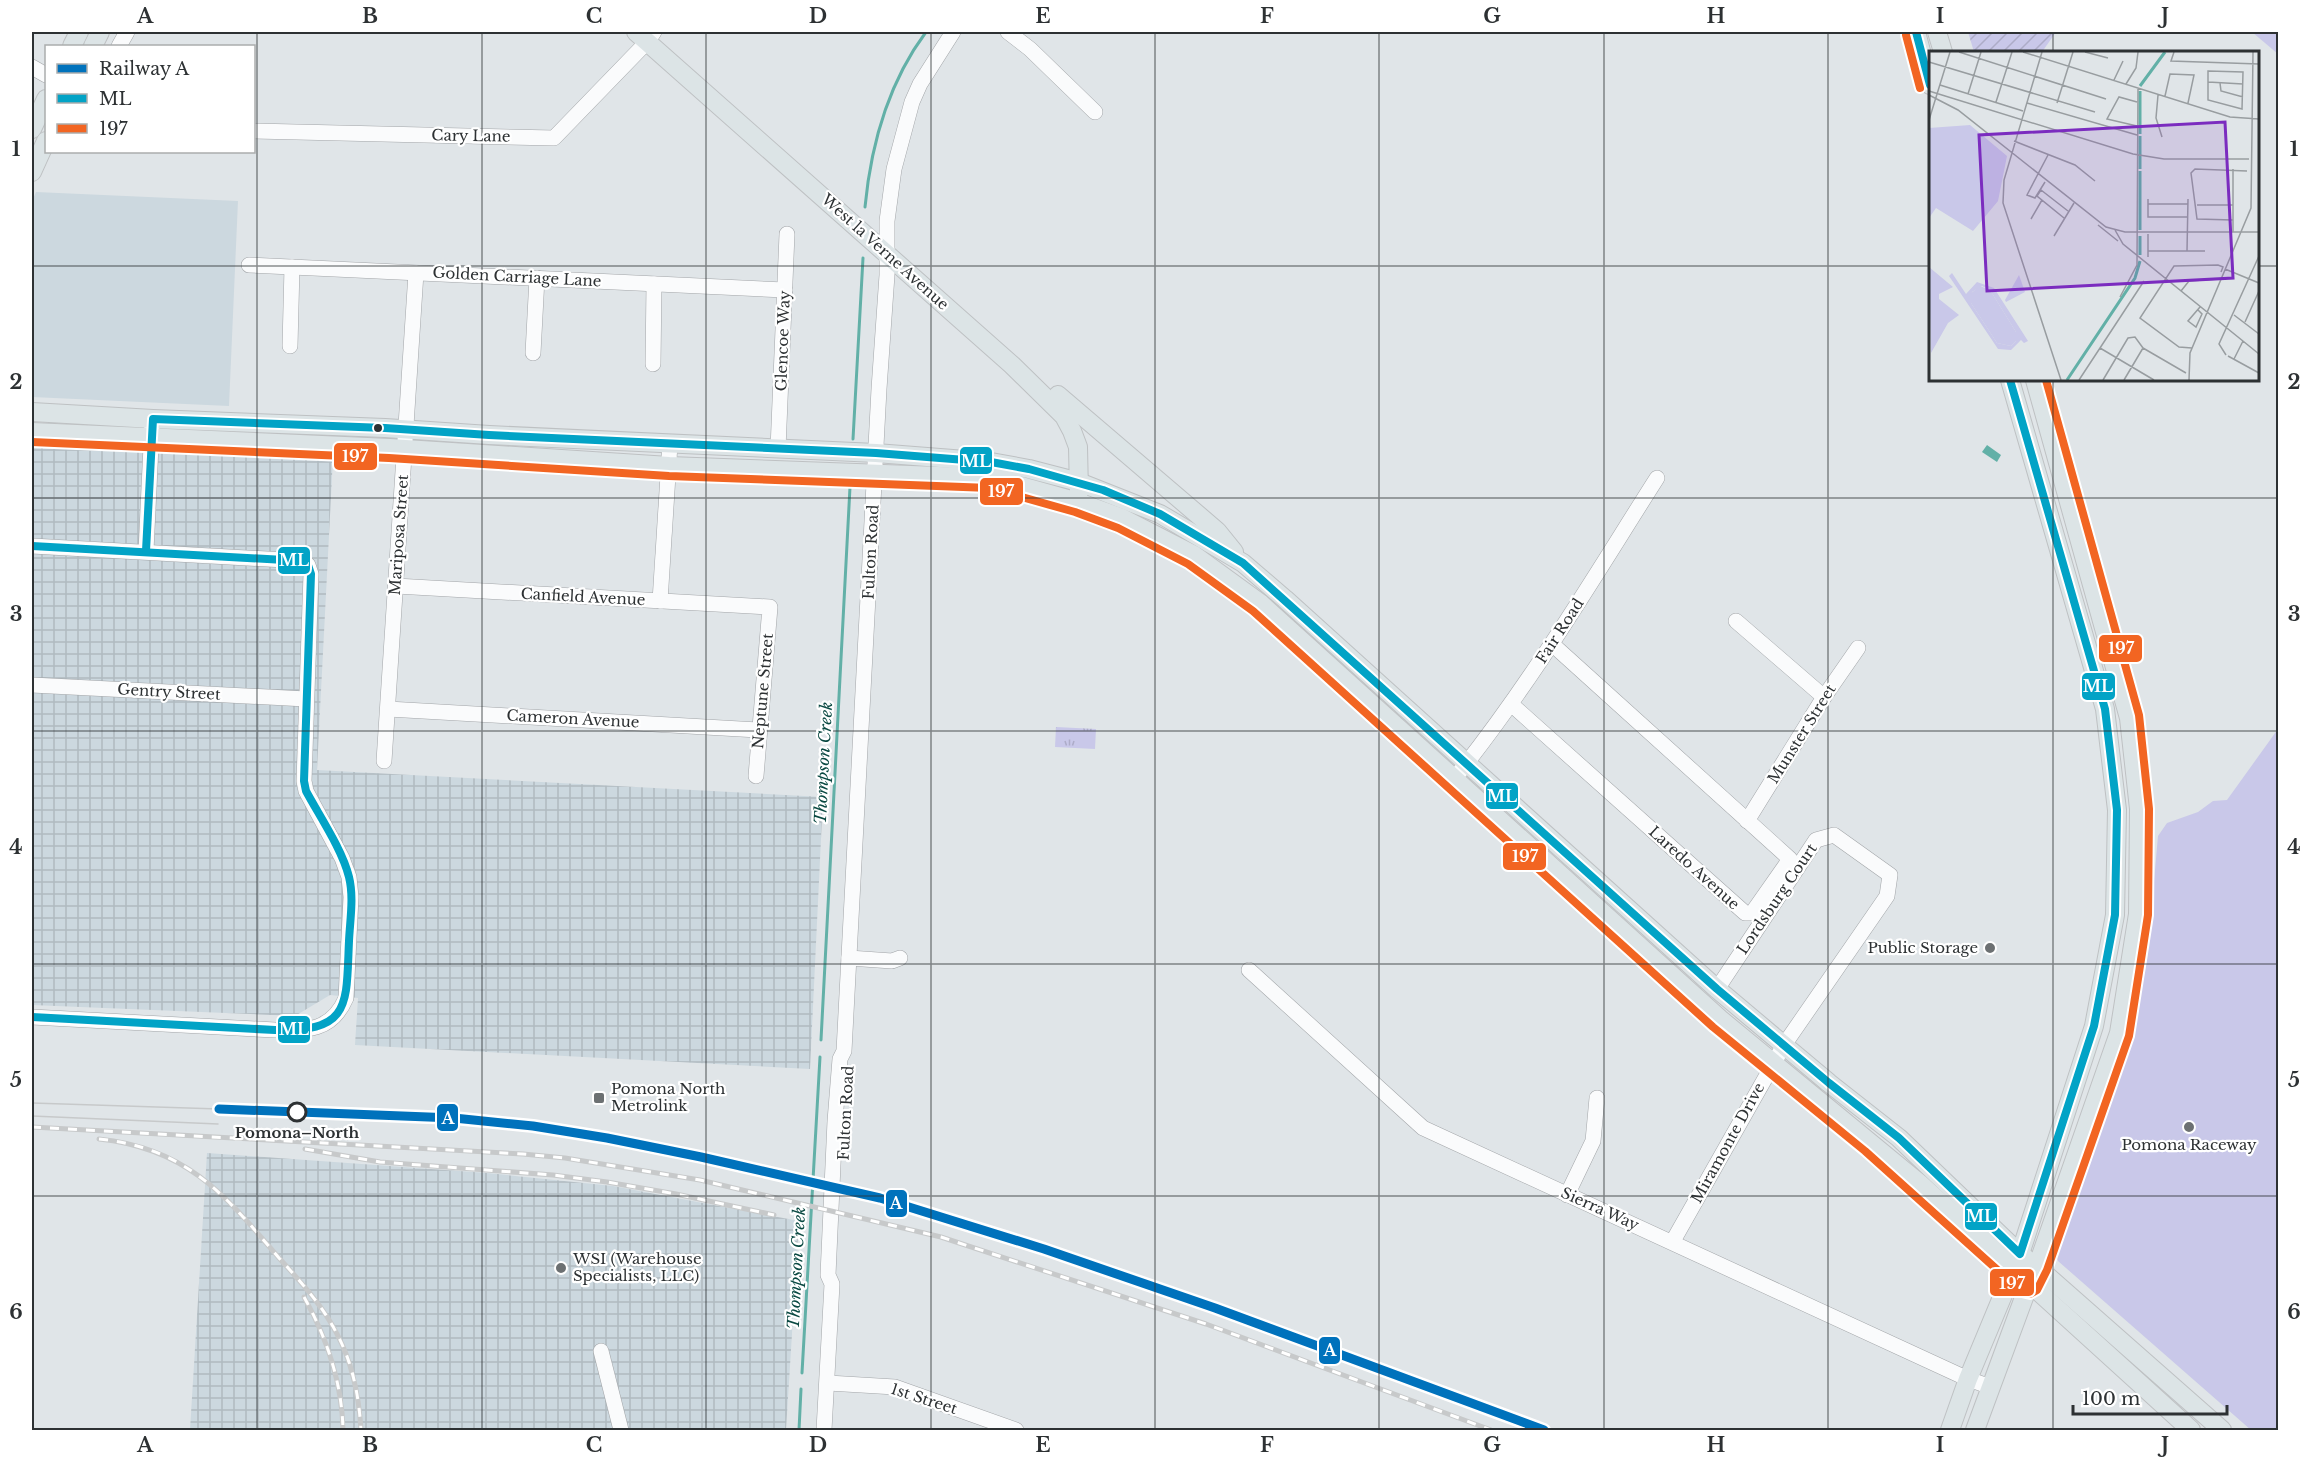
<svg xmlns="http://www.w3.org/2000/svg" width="2310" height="1462" viewBox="0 0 2310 1462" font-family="'Libre Baskerville',serif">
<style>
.built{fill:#ccd8df}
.industrial{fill:url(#industrial-grid)}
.park{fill:url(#park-tufts)}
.garden{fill:url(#garden-furrows)}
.pitch{fill:#c9c8e9}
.water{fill:#62b0a7}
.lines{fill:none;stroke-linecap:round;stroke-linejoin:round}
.stream{stroke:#62b0a7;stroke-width:3}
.minor-casing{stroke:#a2a5a8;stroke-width:16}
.major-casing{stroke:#bec1c3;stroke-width:20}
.minor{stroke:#fafbfc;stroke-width:15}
.major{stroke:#dce4e6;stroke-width:18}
.tram{stroke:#c7c9ca;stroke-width:1.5}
.rail-casing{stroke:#c7c9ca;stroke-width:5}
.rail{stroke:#fff;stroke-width:3;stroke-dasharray:9;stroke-linecap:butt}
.bus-1-casing{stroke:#fff;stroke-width:12}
.bus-2-casing{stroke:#fff;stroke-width:12}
.bus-1{stroke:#02a3c6;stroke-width:8}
.bus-2{stroke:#f26522;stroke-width:8}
.rail-1-casing{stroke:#fff;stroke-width:14}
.rail-1{stroke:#0072bc;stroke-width:9}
.grid{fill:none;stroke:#2d3133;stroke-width:1.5;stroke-opacity:0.55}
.bus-dot{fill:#2d3133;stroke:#fff;stroke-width:2}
.poi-dot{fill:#6c7072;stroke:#fff;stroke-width:2}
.stop-dot{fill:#fff;stroke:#2d3133;stroke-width:3}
.labels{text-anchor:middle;stroke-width:4.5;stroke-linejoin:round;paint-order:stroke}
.street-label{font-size:15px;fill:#2d3133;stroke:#fff}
.poi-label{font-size:15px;fill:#2d3133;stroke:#fff;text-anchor:start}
.stop-label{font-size:15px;font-weight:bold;fill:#2d3133;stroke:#fff}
.water-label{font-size:16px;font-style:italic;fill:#0a4942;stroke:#fff}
.inset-river{fill:none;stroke:#62b0a7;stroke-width:3}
.inset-road{fill:none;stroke:#989da0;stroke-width:1.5}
.view{fill:#7b2cbf;fill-opacity:0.15;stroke:#7b2cbf;stroke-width:3}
.inset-edge{fill:none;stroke:#2d3133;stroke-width:3}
.line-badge{stroke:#fff;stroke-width:2}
.badge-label{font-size:16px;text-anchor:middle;font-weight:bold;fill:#fff}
.neatline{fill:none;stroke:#2d3133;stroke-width:2}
.grid-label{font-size:20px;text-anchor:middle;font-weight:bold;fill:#2d3133}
</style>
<defs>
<pattern id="industrial-grid" width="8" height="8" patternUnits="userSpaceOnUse" patternTransform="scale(1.5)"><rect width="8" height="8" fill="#ccd8df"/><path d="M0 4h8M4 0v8" fill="none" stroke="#b0bac0"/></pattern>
<pattern id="park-tufts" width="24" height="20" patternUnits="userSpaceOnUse" patternTransform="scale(1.5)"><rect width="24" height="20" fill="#c9c8e9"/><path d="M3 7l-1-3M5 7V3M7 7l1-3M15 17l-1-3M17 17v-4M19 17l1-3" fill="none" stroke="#adacc8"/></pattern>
<pattern id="garden-furrows" width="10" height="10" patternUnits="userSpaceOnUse" patternTransform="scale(1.5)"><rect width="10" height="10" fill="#c9c8e9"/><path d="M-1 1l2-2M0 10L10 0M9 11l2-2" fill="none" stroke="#adacc8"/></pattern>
</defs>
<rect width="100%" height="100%" fill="#e0e5e8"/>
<path class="built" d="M 36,192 L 238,201 L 229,406 L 32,397 L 32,201 Z"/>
<g class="industrial">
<path d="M 32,442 L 333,457 L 317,770 L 823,797 L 810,1069 L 355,1045 L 358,998 L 330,995 L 295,1016 L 32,1005 Z"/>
<path d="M 207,1153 L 487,1173 L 613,1186 L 799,1221 L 786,1430 L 190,1430 Z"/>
</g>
<path class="park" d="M 1056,727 L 1096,729 L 1095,749 L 1055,747 Z"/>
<path class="garden" d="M 1968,32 L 2056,32 L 2042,52 L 1974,52 Z"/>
<g class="pitch">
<path d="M 2252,32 L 2278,32 L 2278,54 Z"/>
<path d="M 2278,729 L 2278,1430 L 2251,1430 L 2058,1261 L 2055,1252 L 2121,1068 L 2137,1010 L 2147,960 L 2158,836 L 2167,823 L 2198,812 L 2213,801 L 2227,800 Z"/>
</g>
<path class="water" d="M 1987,445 L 2001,455 L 1997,462 L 1982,452 Z"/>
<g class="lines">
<g class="stream">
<path d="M 865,207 C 871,144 888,83 926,32"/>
<path d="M 853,439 L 863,258"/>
<path d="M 821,1040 L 850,487"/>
<path d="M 802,1373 L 820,1057"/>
<path d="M 799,1430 L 801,1389"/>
</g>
<g class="minor-casing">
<g id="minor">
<path d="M 1008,32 L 1030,49 L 1095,112"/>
<path d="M 119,46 L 127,32"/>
<path d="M 32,67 L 46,75"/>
<path d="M 254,131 L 554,138 L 647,42 L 654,32"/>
<path d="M 249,265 L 785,290"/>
<path d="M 290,346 L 292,267"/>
<path d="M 533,353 L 537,278"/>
<path d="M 653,364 L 654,284"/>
<path d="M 778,449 L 787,234"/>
<path d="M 32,546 L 302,561 L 308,565 L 311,574 L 304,781 L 306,791 L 342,858 L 349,877 L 351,897 L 346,998 C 332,1031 307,1031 275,1030 L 32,1017"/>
<path d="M 146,551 L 152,425"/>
<path d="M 396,586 L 770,607 L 756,776"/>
<path d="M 660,601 L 670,444"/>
<path d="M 1736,621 L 1824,697"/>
<path d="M 32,685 L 306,699"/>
<path d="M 1511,704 L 1745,913 L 1752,913 L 1790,859 L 1552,644"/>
<path d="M 388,709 L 758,730"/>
<path d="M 384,761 L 416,273"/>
<path d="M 1454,779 C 1530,685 1592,580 1657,478"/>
<path d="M 1747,821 L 1824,697 L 1858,648"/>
<path d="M 849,958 L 892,961 L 900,958"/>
<path d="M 1249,970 L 1423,1128 L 1968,1379 L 1991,1387"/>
<path d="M 1567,1195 L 1593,1141 L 1597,1098"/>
<path d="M 1673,1241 L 1784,1045 L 1887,896 L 1890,875 L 1834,835 L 1816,840 L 1717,989"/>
<path d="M 601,1351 L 621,1430"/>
<path d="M 828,1383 L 895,1387 L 1016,1430"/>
<path d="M 824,1430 L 832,1284 L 828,1275 L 835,1121 L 840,1059 L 844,1051 L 879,389 L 887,275 L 887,221 L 894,169 L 912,102 L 920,84 L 953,32"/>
</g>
</g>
<g class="major-casing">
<g id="major">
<path d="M 636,32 L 1012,365 L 1064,416 L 1072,431 L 1078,447 L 1079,492"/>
<path d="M 1916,32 L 1930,85"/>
<path d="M 1937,32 L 1943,52"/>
<path d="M 72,46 L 79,32"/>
<path d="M 93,46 L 100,32"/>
<path d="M 32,129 L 46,99"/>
<path d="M 32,172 L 46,141"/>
<path d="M 1058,395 L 1217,531 L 1234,552"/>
<path d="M 32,412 L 153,419 L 385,428 L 489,435 L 876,453 L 991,462 L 1029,469 L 1079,482 L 1160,514 L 1243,563 L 1285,599 L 1717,989 L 1829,1083 L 1899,1138 L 2020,1254 L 2037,1267 L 2222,1430"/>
<path d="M 32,432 L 390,448 L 669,466 L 992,478 L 1078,502 L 1122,518 L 1194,555 L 1260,603 L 1720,1019 L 1919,1183 L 2191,1430"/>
<path d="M 1950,1430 L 1968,1379 L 2020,1254 L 2094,1026 L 2115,915 L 2117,810 L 2105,709 L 2010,380"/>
<path d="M 1975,1430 L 2029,1284 L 2037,1267 L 2119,1033 L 2138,914 L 2139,809 L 2129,718 L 2035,380"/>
</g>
</g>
<use href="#minor" class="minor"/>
<use href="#major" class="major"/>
<g class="tram">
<path d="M 32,1103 L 219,1109"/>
<path d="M 32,1116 L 218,1124"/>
</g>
<g class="rail-casing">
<g id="rail">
<path d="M 32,1127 L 523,1154 L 565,1158 L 700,1180 L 941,1237 L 1206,1324 L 1491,1430"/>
<path d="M 99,1139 C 187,1148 225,1195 279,1258 C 300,1281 323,1306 337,1334 C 353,1364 359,1397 361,1430"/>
<path d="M 305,1149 L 380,1162 L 553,1175 L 607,1182 L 676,1194 L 774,1215"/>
<path d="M 304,1297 C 327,1338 342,1383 343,1430"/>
</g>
</g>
<use href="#rail" class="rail"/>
<g class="bus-1-casing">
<g id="bus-1">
<path d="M 1916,32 L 1930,85"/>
<path d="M 32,546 L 302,561 L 308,565 L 311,574 L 304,781 L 306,791 C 320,817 342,849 349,877 C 354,897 350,920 349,941 C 346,1004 352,1032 275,1030 L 32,1017"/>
<path d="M 146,551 L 153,419 L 385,428 L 489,435 L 876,453 L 991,462 L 1029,469 L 1103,490 L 1160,514 L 1243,563 L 1717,989 L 1829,1083 L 1899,1138 L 2020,1254 L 2094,1026 L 2115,915 L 2117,810 L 2105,709 L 2010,380"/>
</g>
</g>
<g class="bus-2-casing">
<g id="bus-2">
<path d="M 1906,35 L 1920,88"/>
<path d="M 32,442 L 389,458 L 669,476 L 990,488 L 1075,512 L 1118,528 L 1188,564 L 1253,611 L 1713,1027 L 1865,1151 L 2022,1292 L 2030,1294 L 2037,1290 L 2047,1270 L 2129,1036 L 2148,915 L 2149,809 L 2139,715 L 2046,380"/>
</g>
</g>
<use href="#bus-1" class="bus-1"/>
<use href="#bus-2" class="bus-2"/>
<g class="rail-1-casing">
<path id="rail-1" d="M 219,1109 L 454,1118 L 533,1126 L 607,1138 L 701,1157 L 880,1198 L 1044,1249 L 1215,1308 L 1544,1430"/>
</g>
<use href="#rail-1" class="rail-1"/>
</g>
<path class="grid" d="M 257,32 L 257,1430M 482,32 L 482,1430M 706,32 L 706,1430M 931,32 L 931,1430M 1155,32 L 1155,1430M 1379,32 L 1379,1430M 1604,32 L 1604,1430M 1828,32 L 1828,1430M 2053,32 L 2053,52M 32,266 L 1930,266M 2258,266 L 2278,266M 2053,380 L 2053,1430M 32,498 L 2278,498M 32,731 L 2278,731M 32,964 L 2278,964M 32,1196 L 2278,1196"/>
<circle class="bus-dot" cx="378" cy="428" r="5"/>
<g class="poi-dot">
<circle cx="1990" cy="948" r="6"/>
<rect x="593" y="1092" width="12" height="12" rx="3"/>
<circle cx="2189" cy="1127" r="6"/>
<circle cx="561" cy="1268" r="6"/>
</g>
<circle class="stop-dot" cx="297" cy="1112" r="9"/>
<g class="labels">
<g class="street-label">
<text transform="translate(471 136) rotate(1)" y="5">Cary Lane</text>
<text transform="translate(885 252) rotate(42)" y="5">West la Verne Avenue</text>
<text transform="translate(517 277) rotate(3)" y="5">Golden Carriage Lane</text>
<text transform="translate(783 341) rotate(-88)" y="5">Glencoe Way</text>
<text transform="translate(399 535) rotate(-86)" y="5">Mariposa Street</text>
<text transform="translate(871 552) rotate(-87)" y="5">Fulton Road</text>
<text transform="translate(583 597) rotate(3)" y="5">Canfield Avenue</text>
<text transform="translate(1560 631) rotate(-57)" y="5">Fair Road</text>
<text transform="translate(763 691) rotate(-85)" y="5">Neptune Street</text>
<text transform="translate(169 692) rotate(3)" y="5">Gentry Street</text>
<text transform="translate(573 719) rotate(3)" y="5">Cameron Avenue</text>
<text transform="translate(1802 734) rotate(-58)" y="5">Munster Street</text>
<text transform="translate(1694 868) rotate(42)" y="5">Laredo Avenue</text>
<text transform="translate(1777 899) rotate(-56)" y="5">Lordsburg Court</text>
<text transform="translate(846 1113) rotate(-87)" y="5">Fulton Road</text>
<text transform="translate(1728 1143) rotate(-61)" y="5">Miramonte Drive</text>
<text transform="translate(1600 1209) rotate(24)" y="5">Sierra Way</text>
<text transform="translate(924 1399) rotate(18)" y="5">1st Street</text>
</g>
<g class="poi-label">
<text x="1978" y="953" text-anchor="end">Public Storage</text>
<text x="611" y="1094">Pomona North<tspan x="611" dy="17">Metrolink</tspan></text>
<text x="2189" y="1150" text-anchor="middle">Pomona Raceway</text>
<text x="573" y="1264">WSI (Warehouse<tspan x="573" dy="17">Specialists, LLC)</tspan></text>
</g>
<g class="stop-label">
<text x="297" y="1138">Pomona–North</text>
</g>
<g class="water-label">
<text transform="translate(823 763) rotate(-87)" y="6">Thompson Creek</text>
<text transform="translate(796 1268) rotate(-87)" y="6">Thompson Creek</text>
</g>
</g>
<g transform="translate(1929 51)">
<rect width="330" height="330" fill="#e0e5e8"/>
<path d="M 51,235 L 61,239 L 87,281 L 87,290 L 82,295 L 68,292 L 42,252 L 41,243 Z" fill="#c9c8e9"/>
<path d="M 90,224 L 96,241 L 77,251 L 76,249 Z" fill="#c9c8e9"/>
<path d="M 41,74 L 78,105 L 69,150 L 44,180 L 7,157 L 0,167 L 0,77 ZM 0,216 L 24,236 L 10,243 L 10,248 L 30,264 L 19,272 L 2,302 ZM 23,222 L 37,243 L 48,231 L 65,237 L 99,290 L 95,292 L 92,289 L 82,299 L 69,298 L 20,225 ZM 53,235 L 61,239 L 87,281 L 87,290 L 82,295 L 68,292 L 42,252 L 43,241 Z" fill="#c9c8e9" fill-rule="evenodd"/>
<path class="inset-river" d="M 211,35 L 236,1M 211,83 L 211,40M 211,118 L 211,85M 211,179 L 211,120M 211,204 L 211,185M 138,329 L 206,227 L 211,210"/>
<path class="inset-road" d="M 30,1 L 177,48M 94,1 L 301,66 L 330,68M 113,1 L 75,129 L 74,152 L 132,329M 156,1 L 179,7M 245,1 L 242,10 L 330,13M 0,11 L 166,61M 279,20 L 314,21 L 313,58 L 279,49 ZM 185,29 L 194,10M 279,31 L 314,33M 291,32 L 292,40 L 314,46M 197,33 L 207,17 L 209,1M 11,34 L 94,60M 0,40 L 204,103 L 235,108 L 320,108M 39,43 L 52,1M 0,44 L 29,59 L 177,176 L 196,181 L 330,181M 229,44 L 227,67 L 233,86M 236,45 L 241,23 L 265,24 L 259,52M 67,51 L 83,1M 208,51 L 190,46 L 178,68 L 208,75M 98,52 L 208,84M 128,52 L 144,1M 0,69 L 21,1M 85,90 L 146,114 L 166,130M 116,131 L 106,147 L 98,144 L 119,104M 219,148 L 219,166 L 259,166M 219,153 L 259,153M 268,154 L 304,154M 135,167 L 108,145 L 112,139 L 139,160M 102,168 L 113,149M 304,169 L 268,168 L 262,122 L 266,118 L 318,120M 169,174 L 189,190M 186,179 L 194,193 L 330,303M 304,181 L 304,118M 219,183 L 219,206M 125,185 L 145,152M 219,200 L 276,200M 258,200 L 259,148M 296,218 L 330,232M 252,240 L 260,230 L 289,228M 191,246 L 208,214 L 209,37M 269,259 L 273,263 L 267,276 L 259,270 L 271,256M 305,264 L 330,283M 316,271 L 330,240M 171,297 L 225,329M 214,297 L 257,322M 263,297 L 250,296 L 211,267 L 245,215 L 289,214 L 294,216 L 292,221M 297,304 L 290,293 L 330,205M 299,305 L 330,322M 305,308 L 314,290M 150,329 L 215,230M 174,329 L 199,287 L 206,286 L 214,297M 195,329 L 214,297M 260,329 L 261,302 L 322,157 L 324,1"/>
<path class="view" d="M 296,71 L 304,227 L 58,240 L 50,84 Z"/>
<rect width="330" height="330" class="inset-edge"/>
</g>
<g class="line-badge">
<rect x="333" y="442" width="45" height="29" rx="6" fill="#f26522"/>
<rect x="959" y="446" width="34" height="29" rx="6" fill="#02a3c6"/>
<rect x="979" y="477" width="45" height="29" rx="6" fill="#f26522"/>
<rect x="277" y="546" width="34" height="29" rx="6" fill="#02a3c6"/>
<rect x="2098" y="634" width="45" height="29" rx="6" fill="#f26522"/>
<rect x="2081" y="672" width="35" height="29" rx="6" fill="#02a3c6"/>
<rect x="1485" y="782" width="34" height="28" rx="6" fill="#02a3c6"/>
<rect x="1502" y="842" width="45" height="29" rx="6" fill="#f26522"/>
<rect x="277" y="1015" width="34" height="29" rx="6" fill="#02a3c6"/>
<rect x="436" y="1103" width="23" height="29" rx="6" fill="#0072bc"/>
<rect x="885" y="1189" width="23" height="29" rx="6" fill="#0072bc"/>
<rect x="1964" y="1202" width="34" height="29" rx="6" fill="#02a3c6"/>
<rect x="1989" y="1268" width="46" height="29" rx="6" fill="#f26522"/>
<rect x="1318" y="1336" width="23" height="29" rx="6" fill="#0072bc"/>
</g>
<g class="badge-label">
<text x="355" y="462">197</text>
<text x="976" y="467">ML</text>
<text x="1001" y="497">197</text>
<text x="294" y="566">ML</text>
<text x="2121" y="654">197</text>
<text x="2098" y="692">ML</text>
<text x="1502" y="802">ML</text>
<text x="1525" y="862">197</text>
<text x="294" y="1035">ML</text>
<text x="448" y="1124">A</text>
<text x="896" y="1209">A</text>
<text x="1981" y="1222">ML</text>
<text x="2012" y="1289">197</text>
<text x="1330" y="1356">A</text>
</g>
<rect width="2310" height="1462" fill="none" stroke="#ffffff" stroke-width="66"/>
<rect x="45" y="45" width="210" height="108" fill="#ffffff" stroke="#abadad" stroke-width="1.5"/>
<rect x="57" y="64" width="30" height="9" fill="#0072bc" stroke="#abadad" stroke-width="1.5"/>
<text x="99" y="75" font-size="18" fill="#2d3133">Railway A</text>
<rect x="57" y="94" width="30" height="9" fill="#02a3c6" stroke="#abadad" stroke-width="1.5"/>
<text x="99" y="105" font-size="18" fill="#2d3133">ML</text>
<rect x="57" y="124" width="30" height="9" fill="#f26522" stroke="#abadad" stroke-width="1.5"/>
<text x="99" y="135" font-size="18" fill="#2d3133">197</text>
<path d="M2073 1405v9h154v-9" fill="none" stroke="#2d3133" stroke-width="3"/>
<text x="2082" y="1405" font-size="18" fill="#2d3133" stroke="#ffffff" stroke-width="4.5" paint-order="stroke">100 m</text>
<rect x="33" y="33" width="2244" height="1396" class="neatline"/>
<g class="grid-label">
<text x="145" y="23">A</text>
<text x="370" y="23">B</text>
<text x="594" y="23">C</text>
<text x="818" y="23">D</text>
<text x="1043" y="23">E</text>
<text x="1267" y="23">F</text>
<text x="1492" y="23">G</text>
<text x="1716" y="23">H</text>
<text x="1940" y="23">I</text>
<text x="2165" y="23">J</text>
<text x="16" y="156">1</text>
<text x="2294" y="156">1</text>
<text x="16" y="389">2</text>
<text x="2294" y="389">2</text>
<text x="16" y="621">3</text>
<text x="2294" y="621">3</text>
<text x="16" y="854">4</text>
<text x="2294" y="854">4</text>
<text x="16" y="1087">5</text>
<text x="2294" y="1087">5</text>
<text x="16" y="1319">6</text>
<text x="2294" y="1319">6</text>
<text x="145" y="1452">A</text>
<text x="370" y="1452">B</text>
<text x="594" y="1452">C</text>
<text x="818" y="1452">D</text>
<text x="1043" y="1452">E</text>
<text x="1267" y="1452">F</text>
<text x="1492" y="1452">G</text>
<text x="1716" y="1452">H</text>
<text x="1940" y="1452">I</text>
<text x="2165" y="1452">J</text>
</g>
</svg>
